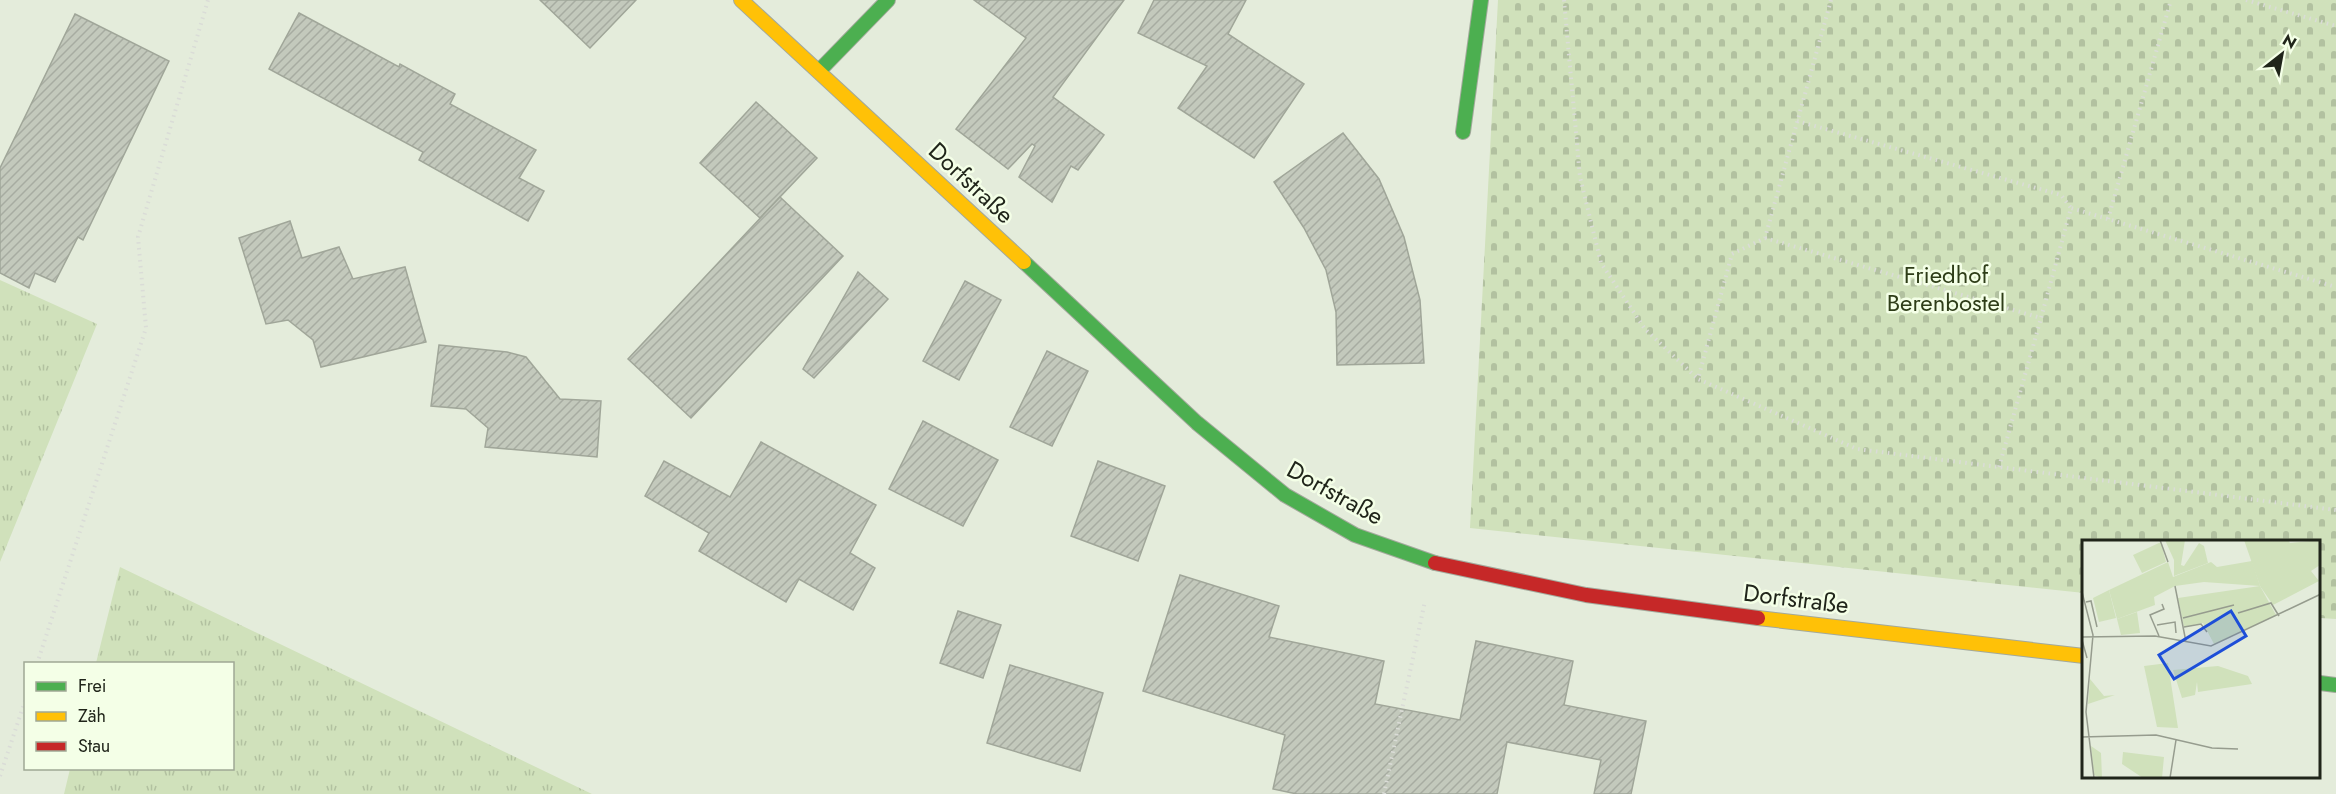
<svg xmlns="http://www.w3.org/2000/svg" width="2336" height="794" viewBox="0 0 2336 794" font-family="Jost,sans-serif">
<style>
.grass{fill:url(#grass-tufts)}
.cemetery{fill:url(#cemetery-stones)}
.building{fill:url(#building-hatch);stroke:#a0a699;stroke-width:1.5}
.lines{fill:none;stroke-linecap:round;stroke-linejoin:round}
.fast-casing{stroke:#a3a99c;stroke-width:16}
.slow-casing{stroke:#a3a99c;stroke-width:16}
.jam-casing{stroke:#a3a99c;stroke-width:16}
.path{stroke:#dadcd7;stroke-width:4;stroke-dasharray:1.5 4.5;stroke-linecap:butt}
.fast{stroke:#4caf50;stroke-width:14}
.slow{stroke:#ffc107;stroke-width:14}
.jam{stroke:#c62828;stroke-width:14}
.labels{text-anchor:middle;stroke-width:5;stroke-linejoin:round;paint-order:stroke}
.street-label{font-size:24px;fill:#20251a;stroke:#f4ffe7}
.park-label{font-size:24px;fill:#2e3d18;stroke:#f4ffe7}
.inset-road{fill:none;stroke:#969c8e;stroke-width:1.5}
.view{fill:#1d4ed8;fill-opacity:0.15;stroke:#1d4ed8;stroke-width:3}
.inset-edge{fill:none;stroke:#20251a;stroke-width:3}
</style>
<defs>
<pattern id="grass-tufts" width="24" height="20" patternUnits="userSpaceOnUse" patternTransform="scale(1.5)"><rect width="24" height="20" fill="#d0e1bb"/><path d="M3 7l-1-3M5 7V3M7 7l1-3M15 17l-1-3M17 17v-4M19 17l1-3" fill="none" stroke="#b2c1a0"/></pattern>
<pattern id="cemetery-stones" width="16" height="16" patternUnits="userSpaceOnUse" patternTransform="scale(1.5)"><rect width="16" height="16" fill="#d0e1bb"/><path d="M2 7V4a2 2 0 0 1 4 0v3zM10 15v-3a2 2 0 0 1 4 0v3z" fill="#b2c1a0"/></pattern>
<pattern id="building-hatch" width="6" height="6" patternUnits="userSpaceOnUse" patternTransform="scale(1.5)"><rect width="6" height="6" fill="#c3c9bc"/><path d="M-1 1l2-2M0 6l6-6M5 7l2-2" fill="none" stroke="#a7aca1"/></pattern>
</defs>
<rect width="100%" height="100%" fill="#e4ecdb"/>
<g class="grass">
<path d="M 0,280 L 97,324 L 0,562 Z"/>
<path d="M 120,567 L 592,794 L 64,794 L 70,769 L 232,768 L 232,664 L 96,663 Z"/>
</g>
<path class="cemetery" d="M 1498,0 L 2336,0 L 2336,619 L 2320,618 L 2320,542 L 2084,542 L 2084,593 L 1470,528 Z"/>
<g class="building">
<path d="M 540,0 L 636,0 L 590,48 Z"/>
<path d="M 974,0 L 1124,0 L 1053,97 L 1104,135 L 1078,170 L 1071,166 L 1052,202 L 1019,177 L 1035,146 L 1032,144 L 1008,169 L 956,129 L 1026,38 Z"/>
<path d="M 1154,0 L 1246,0 L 1228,34 L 1304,84 L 1254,158 L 1178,108 L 1207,66 L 1138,33 Z"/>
<path d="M 299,13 L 399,67 L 400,64 L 455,94 L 450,104 L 536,150 L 519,178 L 544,191 L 528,221 L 419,160 L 423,152 L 269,69 Z"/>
<path d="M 75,14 L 169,61 L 83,240 L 78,237 L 55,282 L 35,273 L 29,288 L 0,273 L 0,168 Z"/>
<path d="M 756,102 L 817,158 L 760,218 L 700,163 Z"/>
<path d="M 1343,133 L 1379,179 L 1404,237 L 1420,300 L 1424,363 L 1337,365 L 1336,312 L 1326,270 L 1304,228 L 1274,182 Z"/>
<path d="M 780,197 L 843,256 L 691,418 L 628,359 Z"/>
<path d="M 290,221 L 302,258 L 339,247 L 353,279 L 405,267 L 426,342 L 321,367 L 313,340 L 288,320 L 266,324 L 239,238 Z"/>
<path d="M 858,272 L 888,299 L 814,378 L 803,369 Z"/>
<path d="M 965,281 L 1001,300 L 959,380 L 923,361 Z"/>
<path d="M 439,345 L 507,352 L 526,357 L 560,399 L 601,401 L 597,457 L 485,447 L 488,428 L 466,409 L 431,406 Z"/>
<path d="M 1047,351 L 1088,371 L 1052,446 L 1010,427 Z"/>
<path d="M 923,421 L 998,460 L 963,526 L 889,489 Z"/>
<path d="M 761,442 L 876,505 L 850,553 L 875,568 L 853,610 L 799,579 L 786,602 L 699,551 L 709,533 L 645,496 L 664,461 L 730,497 Z"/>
<path d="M 1098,461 L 1165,486 L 1138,561 L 1071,536 Z"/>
<path d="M 1180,575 L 1279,606 L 1269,637 L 1384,661 L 1375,704 L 1460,720 L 1476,641 L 1573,661 L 1564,705 L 1646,721 L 1631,794 L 1594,794 L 1601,760 L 1507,742 L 1497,794 L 1297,794 L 1273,789 L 1285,735 L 1143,691 Z"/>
<path d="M 958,611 L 1001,625 L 983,678 L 940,663 Z"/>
<path d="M 1010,665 L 1103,693 L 1080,771 L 987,743 Z"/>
</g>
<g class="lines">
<g class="fast-casing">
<g id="fast">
<path d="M 819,71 L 888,0"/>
<path d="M 1463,132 L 1481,0"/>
<path d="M 1024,262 L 1197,423 L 1285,495 L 1355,535 L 1435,563"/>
<path d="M 2320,683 L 2336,685"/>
</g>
</g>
<g class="slow-casing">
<g id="slow">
<path d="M 741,0 L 1024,262"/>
<path d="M 1758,618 L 2084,656"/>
</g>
</g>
<g class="jam-casing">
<path id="jam" d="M 1435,563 L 1586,595 L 1758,618"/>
</g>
<g class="path">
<path d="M 1564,0 L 1580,177 L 1601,263 L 1645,329 L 1698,379"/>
<path d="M 1831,0 L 1765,238 L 1732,254 L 1698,379 L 1857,449 L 2336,510"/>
<path d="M 2246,0 L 2336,26"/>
<path d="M 1797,121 L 2061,195 L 2071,208"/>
<path d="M 2108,219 L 2171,0"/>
<path d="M 1765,238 L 2041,318 L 2071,208 L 2336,287"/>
<path d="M 1999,467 L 2041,318"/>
<path d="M 37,664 L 146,328 L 138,237 L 208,0"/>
<path d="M 0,776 L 26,698"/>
<path d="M 1384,794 L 1425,601"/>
</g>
<use href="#fast" class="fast"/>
<use href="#slow" class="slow"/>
<use href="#jam" class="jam"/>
</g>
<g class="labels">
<g class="street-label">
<text transform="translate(971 183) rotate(43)" y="8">Dorfstraße</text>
<text transform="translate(1335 493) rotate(29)" y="8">Dorfstraße</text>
<text transform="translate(1796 599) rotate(7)" y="8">Dorfstraße</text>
</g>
<g class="park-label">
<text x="1946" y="283">Friedhof<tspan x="1946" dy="28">Berenbostel</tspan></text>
</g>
</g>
<g transform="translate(2082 540)">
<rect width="238" height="238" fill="#e4ecdb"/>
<path d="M 83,0 L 103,0 L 99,25 L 102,26 L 117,3 L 122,6 L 126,23 L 92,36 L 92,20 ZM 162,0 L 206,0 L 208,3 L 238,0 L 238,25 L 229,31 L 237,41 L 191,65 L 178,46 ZM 55,72 L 58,93 L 39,95 L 35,79 ZM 86,123 L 87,130 L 96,188 L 75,187 L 62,126 ZM 136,126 L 166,136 L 170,144 L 116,152 L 115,142 L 113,155 L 100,158 L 91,130 ZM 9,206 L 19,213 L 20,238 L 12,235 ZM 41,212 L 82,217 L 80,238 L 61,238 L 40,224 Z" fill="#d0e1bb"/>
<path d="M 170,21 L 178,46 L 122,42 L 93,46 L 72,57 L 73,65 L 35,79 L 27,50 L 86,22 L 91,37 L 129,22 L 135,27 ZM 8,139 L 22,156 L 33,155 L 6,164 Z" fill="#d0e1bb"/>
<path d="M 79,2 L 84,22 L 60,33 L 51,15 ZM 178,46 L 194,75 L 132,104 L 121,83 L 102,87 L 96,58 Z" fill="#d0e1bb"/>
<path d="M 27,50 L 34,78 L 17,82 L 11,58 Z" fill="#d0e1bb"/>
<path class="inset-road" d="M 78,0 L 86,22M 93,46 L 104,102M 0,52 L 11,95 L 4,172 L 12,238M 4,62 L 9,61 L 15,87M 156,73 L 189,63 L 197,76M 101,78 L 152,65M 75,85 L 93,82 L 94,93M 102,87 L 119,84 L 125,92M 77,96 L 68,75 L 82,69 L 80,64M 0,97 L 73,96 L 129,106 L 239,54M 0,100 L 5,118M 0,197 L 74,195 L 130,208 L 156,209M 88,238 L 94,200"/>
<path class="view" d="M 149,71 L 164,96 L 92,139 L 77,115 Z"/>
<rect width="238" height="238" class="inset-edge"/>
</g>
<rect x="24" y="662" width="210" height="108" fill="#f4ffe7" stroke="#9fa895" stroke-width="1.5"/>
<rect x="36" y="682" width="30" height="9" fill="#4caf50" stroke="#9fa895" stroke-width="1.5"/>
<text x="78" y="692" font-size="18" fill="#20251a">Frei</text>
<rect x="36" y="712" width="30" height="9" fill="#ffc107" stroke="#9fa895" stroke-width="1.5"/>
<text x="78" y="722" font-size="18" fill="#20251a">Zäh</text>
<rect x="36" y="742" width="30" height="9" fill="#c62828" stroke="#9fa895" stroke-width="1.5"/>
<text x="78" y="752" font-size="18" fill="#20251a">Stau</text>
<g transform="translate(2282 54) rotate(31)" stroke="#f4ffe7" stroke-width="4.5" paint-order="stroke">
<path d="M0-4.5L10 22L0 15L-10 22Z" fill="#20251a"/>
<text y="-9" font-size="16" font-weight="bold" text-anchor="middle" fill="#20251a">N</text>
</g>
</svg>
